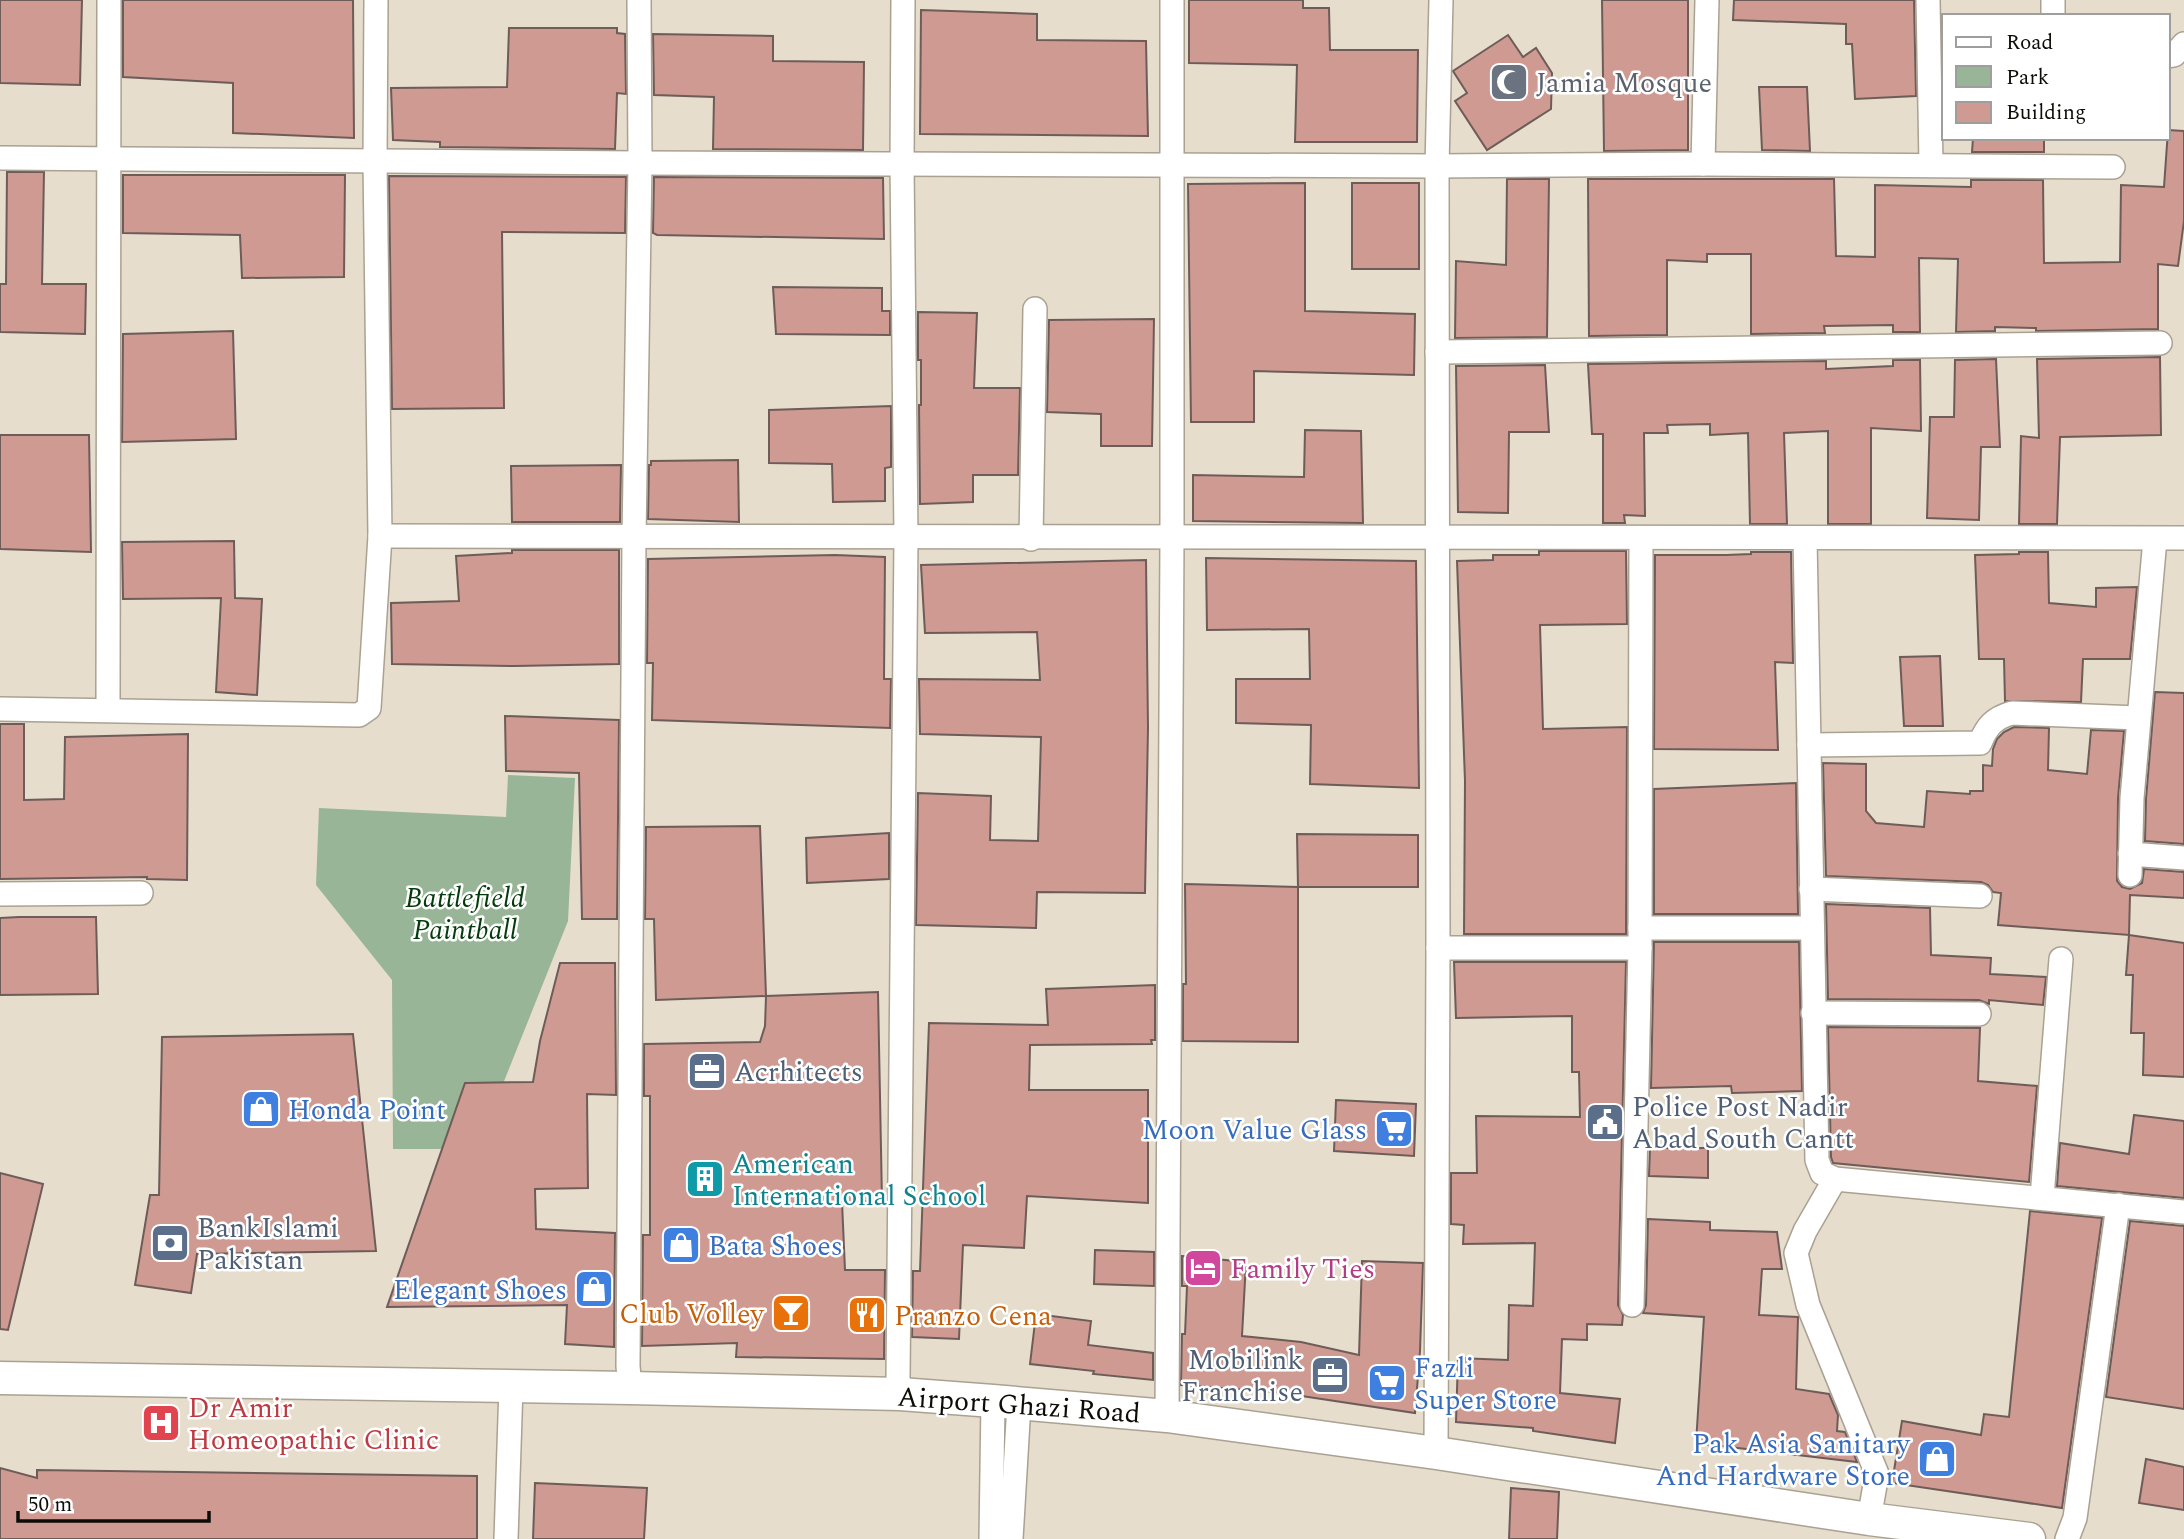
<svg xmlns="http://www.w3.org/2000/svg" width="2184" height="1539" viewBox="0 0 2184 1539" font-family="Spectral,serif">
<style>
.green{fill:#99b598}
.building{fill:#ce9a92;stroke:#6e5c59;stroke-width:2}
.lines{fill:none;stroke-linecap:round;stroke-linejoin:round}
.street-casing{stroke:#aaa192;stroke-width:26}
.secondary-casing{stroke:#aaa192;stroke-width:35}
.street{stroke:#fff;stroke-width:23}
.secondary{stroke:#fff;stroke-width:32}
.labels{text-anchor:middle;stroke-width:5;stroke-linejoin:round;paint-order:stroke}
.worship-label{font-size:28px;fill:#5b616d;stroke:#fff;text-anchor:start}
.park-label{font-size:28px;font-style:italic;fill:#043b0a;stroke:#fff}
.service-label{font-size:28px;fill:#4e5e75;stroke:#fff;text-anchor:start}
.shop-label{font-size:28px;fill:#366cbe;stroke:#fff;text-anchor:start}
.culture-label{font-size:28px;fill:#0d838f;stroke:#fff;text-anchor:start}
.hotel-label{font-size:28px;fill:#b23c85;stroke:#fff;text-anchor:start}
.food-label{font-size:28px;fill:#c56008;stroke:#fff;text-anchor:end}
.street-label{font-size:28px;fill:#0e0c07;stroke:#fff}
.health-label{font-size:28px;fill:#be3a42;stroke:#fff;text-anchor:start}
</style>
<rect width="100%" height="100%" fill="#e6ddcd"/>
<path class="green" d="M 508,775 L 575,778 L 568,921 L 477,1149 L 393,1149 L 392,980 L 316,885 L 319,808 L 506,817 Z"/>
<g class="building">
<path d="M 0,0 L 82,0 L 80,85 L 0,83 Z"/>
<path d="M 123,0 L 353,0 L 354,138 L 233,133 L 233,83 L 123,77 Z"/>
<path d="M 1189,0 L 1303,0 L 1303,8 L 1329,8 L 1330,50 L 1418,50 L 1417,142 L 1295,142 L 1297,65 L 1189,63 Z"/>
<path d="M 1602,0 L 1688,0 L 1688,150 L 1604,151 Z"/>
<path d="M 1734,0 L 1914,0 L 1916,96 L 1855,99 L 1852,44 L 1846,44 L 1846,24 L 1733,20 Z"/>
<path d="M 921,10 L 1037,14 L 1037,40 L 1146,41 L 1148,136 L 920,134 Z"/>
<path d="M 509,28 L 617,28 L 617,33 L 625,34 L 626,94 L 617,93 L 615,149 L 440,147 L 440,142 L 393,140 L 391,88 L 507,87 Z"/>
<path d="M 653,34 L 773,36 L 773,61 L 864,62 L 863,150 L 713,149 L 714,97 L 654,95 Z"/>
<path d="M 1508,35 L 1523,57 L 1536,48 L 1552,73 L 1551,109 L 1487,150 L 1455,101 L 1467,93 L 1453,71 Z"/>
<path d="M 1759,87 L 1807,87 L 1810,151 L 1762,150 Z"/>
<path d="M 2168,130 L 2184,131 L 2184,221 L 2178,266 L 2158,264 L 2158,329 L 2036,331 L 2036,328 L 1995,327 L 1995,331 L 1956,332 L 1958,259 L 1919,258 L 1920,332 L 1893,332 L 1893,325 L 1824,326 L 1825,333 L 1751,334 L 1751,254 L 1707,254 L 1707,262 L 1667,260 L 1667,335 L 1589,336 L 1588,179 L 1834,179 L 1836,256 L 1875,257 L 1875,185 L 1971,187 L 1971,180 L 2043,180 L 2044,263 L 2120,262 L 2121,185 L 2164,187 Z"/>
<path d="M 1973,138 L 2044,138 L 2044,152 L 1972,152 Z"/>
<path d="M 7,172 L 44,172 L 42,284 L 86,284 L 85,334 L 0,332 L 0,284 L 6,284 Z"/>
<path d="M 123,175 L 345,175 L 344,277 L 242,278 L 240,235 L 123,233 Z"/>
<path d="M 389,176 L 626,177 L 625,233 L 502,232 L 504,408 L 392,409 Z"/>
<path d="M 654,177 L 883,178 L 884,239 L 657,235 L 653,233 Z"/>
<path d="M 1507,179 L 1549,179 L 1547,337 L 1455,338 L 1456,261 L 1506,265 Z"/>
<path d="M 1305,183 L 1305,311 L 1415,314 L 1414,375 L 1254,371 L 1254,422 L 1191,422 L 1188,184 Z"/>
<rect x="1352" y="183" width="67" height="86"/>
<path d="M 773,287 L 882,288 L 882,311 L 890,311 L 890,335 L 776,334 Z"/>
<path d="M 918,312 L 977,313 L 974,388 L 1020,388 L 1018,475 L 973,475 L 973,502 L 920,504 L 919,405 L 921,405 L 921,360 L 918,360 Z"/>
<path d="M 1154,319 L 1152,446 L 1101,446 L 1101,414 L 1047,412 L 1049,320 Z"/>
<path d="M 233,331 L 236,439 L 122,442 L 123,334 Z"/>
<path d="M 2160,357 L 2161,435 L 2060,437 L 2057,524 L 2019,524 L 2021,436 L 2039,438 L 2037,359 Z"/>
<path d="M 1996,359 L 2000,447 L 1981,447 L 1979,520 L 1927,518 L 1930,417 L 1954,417 L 1955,360 Z"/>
<path d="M 1893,360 L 1920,360 L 1921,431 L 1871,428 L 1871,524 L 1828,524 L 1828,431 L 1784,433 L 1787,524 L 1750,524 L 1748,433 L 1710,435 L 1710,424 L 1667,425 L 1668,433 L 1644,433 L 1645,516 L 1624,515 L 1625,523 L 1603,523 L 1603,434 L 1592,434 L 1588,364 L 1826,361 L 1826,369 L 1893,366 Z"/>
<path d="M 1545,365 L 1549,432 L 1509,432 L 1508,513 L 1458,512 L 1456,366 Z"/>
<path d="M 891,406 L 891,467 L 885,468 L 885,501 L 833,502 L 832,464 L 769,463 L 769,410 Z"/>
<path d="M 1305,430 L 1361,431 L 1363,523 L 1193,521 L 1193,475 L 1304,477 Z"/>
<path d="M 0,435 L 89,435 L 91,552 L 0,549 Z"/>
<path d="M 738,460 L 739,522 L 648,519 L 649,465 L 651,465 L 651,461 Z"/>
<path d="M 621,465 L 620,522 L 512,522 L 511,466 Z"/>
<path d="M 234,541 L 235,598 L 262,599 L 257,695 L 216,692 L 221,598 L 123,599 L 122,542 Z"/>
<path d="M 512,550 L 619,550 L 619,664 L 515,666 L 392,664 L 391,603 L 459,601 L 456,556 L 512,553 Z"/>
<path d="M 1539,551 L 1626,551 L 1627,624 L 1540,625 L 1543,729 L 1627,727 L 1626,934 L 1464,934 L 1465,781 L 1457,561 L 1493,560 L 1493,555 L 1539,555 Z"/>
<path d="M 1751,552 L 1791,552 L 1793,663 L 1775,662 L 1778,750 L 1654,749 L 1655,555 L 1726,555 L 1751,554 Z"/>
<path d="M 2019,552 L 2048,552 L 2049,603 L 2096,607 L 2096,588 L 2137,587 L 2130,659 L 2083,659 L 2081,702 L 2005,701 L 2004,659 L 1979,659 L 1975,555 L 2019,554 Z"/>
<path d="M 835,555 L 885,557 L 884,679 L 891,679 L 890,728 L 652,720 L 653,663 L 647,663 L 648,559 Z"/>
<path d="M 1206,558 L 1416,561 L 1419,788 L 1310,784 L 1311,725 L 1236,723 L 1236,679 L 1310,679 L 1309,629 L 1207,630 Z"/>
<path d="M 1146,560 L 1148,728 L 1145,893 L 1037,892 L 1036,928 L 916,925 L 918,793 L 991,796 L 990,840 L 1038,841 L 1041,737 L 920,734 L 919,679 L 1040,680 L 1037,632 L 925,633 L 921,565 Z"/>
<path d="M 1940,656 L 1943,726 L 1904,726 L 1900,657 Z"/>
<path d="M 2155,692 L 2184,693 L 2184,844 L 2145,841 L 2146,799 Z"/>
<path d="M 505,716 L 619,720 L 617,919 L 582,919 L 579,773 L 506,771 Z"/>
<path d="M 0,724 L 24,724 L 24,800 L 64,799 L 65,737 L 188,734 L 187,880 L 147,879 L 147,877 L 0,879 Z"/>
<path d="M 2014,727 L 2049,728 L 2048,770 L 2087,774 L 2091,730 L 2124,731 L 2118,798 L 2117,881 L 2122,887 L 2130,889 L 2142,883 L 2144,869 L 2184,872 L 2184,898 L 2130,895 L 2129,935 L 1998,925 L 2001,893 L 1993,892 L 1988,885 L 1981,882 L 1826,876 L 1823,763 L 1866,764 L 1866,811 L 1876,823 L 1924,827 L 1927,791 L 1970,794 L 1970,791 L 1983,791 L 1983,765 L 1992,766 L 1993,749 L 1997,739 L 2004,732 Z"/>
<path d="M 1796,783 L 1798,914 L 1654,914 L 1654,789 Z"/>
<path d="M 760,826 L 766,996 L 656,1000 L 654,919 L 645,919 L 646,827 Z"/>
<path d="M 889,833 L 889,879 L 807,883 L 806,838 Z"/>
<path d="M 1297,834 L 1418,835 L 1418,887 L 1298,887 Z"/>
<path d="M 1185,884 L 1298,887 L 1298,1042 L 1183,1041 L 1183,984 L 1186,984 Z"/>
<path d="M 1826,904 L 1930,908 L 1931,955 L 1991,958 L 1990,974 L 2046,977 L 2043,1005 L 1989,1000 L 1989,1004 L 1979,1000 L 1828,999 Z"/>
<path d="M 19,917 L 96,917 L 98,994 L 0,995 L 0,918 Z"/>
<path d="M 2129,935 L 2184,943 L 2184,1077 L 2143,1075 L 2144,1033 L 2131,1033 L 2133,975 L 2126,975 Z"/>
<path d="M 1654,942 L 1799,942 L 1802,1091 L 1732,1093 L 1731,1086 L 1651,1088 Z"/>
<path d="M 1454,962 L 1626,962 L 1618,1305 L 1623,1315 L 1622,1325 L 1587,1324 L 1587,1340 L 1562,1339 L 1560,1393 L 1620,1399 L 1615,1443 L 1533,1431 L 1533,1428 L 1456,1422 L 1458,1358 L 1508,1360 L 1509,1305 L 1533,1306 L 1535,1243 L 1463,1244 L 1464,1225 L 1451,1224 L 1451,1173 L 1477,1173 L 1476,1116 L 1580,1117 L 1579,1072 L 1572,1072 L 1572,1016 L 1456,1018 Z"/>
<path d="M 560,963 L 615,963 L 616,1095 L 587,1094 L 588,1188 L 535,1189 L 536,1229 L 615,1233 L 614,1347 L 565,1344 L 567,1305 L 387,1307 L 465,1083 L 533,1082 L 540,1041 Z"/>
<path d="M 1155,985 L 1155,1040 L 1151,1040 L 1152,1044 L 1030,1045 L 1029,1090 L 1148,1090 L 1148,1203 L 1027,1196 L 1024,1248 L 963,1245 L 959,1339 L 912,1337 L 913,1271 L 920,1271 L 929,1023 L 1048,1025 L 1046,989 Z"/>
<path d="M 878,992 L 882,1201 L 842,1202 L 845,1270 L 885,1270 L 884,1359 L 736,1357 L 737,1343 L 642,1346 L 643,1235 L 650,1235 L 650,1096 L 644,1096 L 644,1044 L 760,1042 L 765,1026 L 766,996 Z"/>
<path d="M 1828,1027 L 1980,1028 L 1978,1081 L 2037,1086 L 2029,1182 L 1833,1163 L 1831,1157 Z"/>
<path d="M 353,1034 L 376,1251 L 197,1254 L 191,1293 L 135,1285 L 150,1195 L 159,1195 L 162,1037 Z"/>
<path d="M 1336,1100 L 1416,1104 L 1414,1156 L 1334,1151 Z"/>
<path d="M 2134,1115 L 2184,1121 L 2184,1198 L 2057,1186 L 2060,1143 L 2129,1154 Z"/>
<path d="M 1650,1148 L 1708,1148 L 1708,1178 L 1649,1176 Z"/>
<path d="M 0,1173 L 43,1184 L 8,1330 L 0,1329 Z"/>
<path d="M 2030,1211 L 2102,1218 L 2062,1508 L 1892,1483 L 1902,1421 L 1981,1435 L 1984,1414 L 2009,1417 Z"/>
<path d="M 1648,1219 L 1710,1222 L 1710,1230 L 1777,1232 L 1782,1269 L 1762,1269 L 1759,1315 L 1798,1317 L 1796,1389 L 1829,1394 L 1838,1415 L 1837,1431 L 1845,1432 L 1857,1462 L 1696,1443 L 1704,1317 L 1643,1313 L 1646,1305 Z"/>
<path d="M 2130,1221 L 2184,1226 L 2184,1409 L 2106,1397 Z"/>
<path d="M 1095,1250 L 1154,1252 L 1154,1286 L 1094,1284 Z"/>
<path d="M 1182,1256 L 1246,1262 L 1242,1336 L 1301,1342 L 1359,1355 L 1362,1261 L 1423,1263 L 1420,1351 L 1415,1413 L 1275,1392 L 1181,1385 L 1182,1334 L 1185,1334 L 1187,1286 L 1182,1286 Z"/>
<path d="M 1036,1314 L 1091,1321 L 1088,1345 L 1153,1353 L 1153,1380 L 1093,1374 L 1094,1371 L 1030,1364 Z"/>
<path d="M 2146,1459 L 2184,1467 L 2184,1510 L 2139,1503 Z"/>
<path d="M 0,1468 L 37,1478 L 37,1470 L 477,1476 L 477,1539 L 0,1539 Z"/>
<path d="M 535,1483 L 647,1488 L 644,1539 L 533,1539 Z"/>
<path d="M 1511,1488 L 1559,1492 L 1557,1539 L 1509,1539 Z"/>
</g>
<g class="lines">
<g class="street-casing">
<g id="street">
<path d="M 1928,0 L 1931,164"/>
<path d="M 2053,16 L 2053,0"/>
<path d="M 2168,56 L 2174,55 L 2184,44"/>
<path d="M 0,158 L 640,163 L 1437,166 L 1703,164 L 2113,167"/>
<path d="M 1703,164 L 1707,0"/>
<path d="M 1437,352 L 2160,343"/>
<path d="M 380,536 L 2184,538"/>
<path d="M 1031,539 L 1035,309"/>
<path d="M 1805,539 L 1817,1160 L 1822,1173 L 1835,1179 L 2184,1212"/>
<path d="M 0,709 L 359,715 L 369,708 L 380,536 L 375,162 L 376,0"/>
<path d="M 108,709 L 109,0"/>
<path d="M 1809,745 L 1980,743 C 1987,726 1994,718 2012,713 L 2138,718"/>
<path d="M 2130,854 L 2184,858"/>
<path d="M 2130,875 L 2132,798 L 2155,539"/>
<path d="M 1811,889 L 1980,896"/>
<path d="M 0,894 L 141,893"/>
<path d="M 1640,928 L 1812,928"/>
<path d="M 1438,948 L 1640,948"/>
<path d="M 1813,1013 L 1979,1014"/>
<path d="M 1835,1179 L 1805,1231 L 1796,1253 L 1808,1305 L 1877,1474 L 1869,1519"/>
<path d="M 2042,1197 L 2061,959"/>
<path d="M 1632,1305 L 1640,948 L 1641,539"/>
<path d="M 630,1388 L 628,1366 L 634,538 L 640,163 L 639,0"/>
<path d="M 900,1394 L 898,1378 L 906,538 L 902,164 L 903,0"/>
<path d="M 1167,1416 L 1172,538 L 1172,0"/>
<path d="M 1436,1453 L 1438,948 L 1437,166 L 1441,0"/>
<path d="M 506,1539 L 511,1386"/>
<path d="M 991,1539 L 993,1401"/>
<path d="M 1011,1539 L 1019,1404"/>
<path d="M 2067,1539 L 2075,1518 L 2118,1205"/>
</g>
</g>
<g class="secondary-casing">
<path id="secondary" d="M 0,1378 L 630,1388 L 900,1394 L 993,1401 L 1167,1416 L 1436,1453 L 1869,1519 L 2029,1539"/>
</g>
<use href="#street" class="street"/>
<use href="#secondary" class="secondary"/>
</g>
<defs>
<g id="mosque-square" transform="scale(2.0125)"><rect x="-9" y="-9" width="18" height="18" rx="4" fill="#6b7280" stroke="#fff"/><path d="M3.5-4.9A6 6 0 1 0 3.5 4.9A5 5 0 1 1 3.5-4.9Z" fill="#fff"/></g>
<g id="office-square" transform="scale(2.0125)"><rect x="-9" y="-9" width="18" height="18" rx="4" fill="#5c6f8a" stroke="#fff"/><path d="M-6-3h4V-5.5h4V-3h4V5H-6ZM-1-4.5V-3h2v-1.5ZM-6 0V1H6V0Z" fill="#fff"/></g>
<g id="shop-square" transform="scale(2.0125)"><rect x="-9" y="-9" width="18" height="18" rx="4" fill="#3f7fe0" stroke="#fff"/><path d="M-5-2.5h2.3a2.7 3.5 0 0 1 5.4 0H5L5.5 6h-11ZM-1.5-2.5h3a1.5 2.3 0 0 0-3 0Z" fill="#fff"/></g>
<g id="civic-square" transform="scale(2.0125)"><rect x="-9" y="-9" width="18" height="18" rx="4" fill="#5c6f8a" stroke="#fff"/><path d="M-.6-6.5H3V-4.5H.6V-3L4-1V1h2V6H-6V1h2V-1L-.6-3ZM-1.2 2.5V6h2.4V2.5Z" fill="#fff"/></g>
<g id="supermarket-square" transform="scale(2.0125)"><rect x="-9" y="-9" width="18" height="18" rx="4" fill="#3f7fe0" stroke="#fff"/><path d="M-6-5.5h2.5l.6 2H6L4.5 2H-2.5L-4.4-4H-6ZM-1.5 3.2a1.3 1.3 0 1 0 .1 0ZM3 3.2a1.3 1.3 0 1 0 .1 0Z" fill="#fff"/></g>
<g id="building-square" transform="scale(2.0125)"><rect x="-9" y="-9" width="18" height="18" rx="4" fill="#0f9aa8" stroke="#fff"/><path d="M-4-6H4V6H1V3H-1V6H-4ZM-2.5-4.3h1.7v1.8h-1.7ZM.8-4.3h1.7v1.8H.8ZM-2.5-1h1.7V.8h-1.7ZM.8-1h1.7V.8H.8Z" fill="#fff"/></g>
<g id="bank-square" transform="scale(2.0125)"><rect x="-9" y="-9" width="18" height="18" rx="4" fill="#5c6f8a" stroke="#fff"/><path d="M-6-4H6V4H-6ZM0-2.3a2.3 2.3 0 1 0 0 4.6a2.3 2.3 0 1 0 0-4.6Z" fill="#fff"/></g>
<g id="hotel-square" transform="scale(2.0125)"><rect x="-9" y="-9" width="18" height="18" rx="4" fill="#d1479c" stroke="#fff"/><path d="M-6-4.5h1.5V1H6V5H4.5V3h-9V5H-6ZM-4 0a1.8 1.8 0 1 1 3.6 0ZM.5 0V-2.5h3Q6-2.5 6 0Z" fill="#fff"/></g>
<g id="bar-square" transform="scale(2.0125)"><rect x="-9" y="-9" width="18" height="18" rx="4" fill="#e8710a" stroke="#fff"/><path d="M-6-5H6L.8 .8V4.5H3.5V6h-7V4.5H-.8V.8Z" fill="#fff"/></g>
<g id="restaurant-square" transform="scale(2.0125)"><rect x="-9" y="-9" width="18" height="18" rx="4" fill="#e8710a" stroke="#fff"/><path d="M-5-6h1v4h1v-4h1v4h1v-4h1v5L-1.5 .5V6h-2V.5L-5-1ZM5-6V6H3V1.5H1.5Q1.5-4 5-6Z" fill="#fff"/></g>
<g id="hospital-square" transform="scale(2.0125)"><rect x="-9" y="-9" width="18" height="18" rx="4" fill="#e0444e" stroke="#fff"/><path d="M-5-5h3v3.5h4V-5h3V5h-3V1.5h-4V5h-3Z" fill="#fff"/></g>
</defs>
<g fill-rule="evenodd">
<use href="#mosque-square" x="1509" y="82"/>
<use href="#office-square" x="707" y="1071"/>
<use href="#shop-square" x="261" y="1109"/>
<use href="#civic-square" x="1605" y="1122"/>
<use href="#supermarket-square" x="1394" y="1129"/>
<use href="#building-square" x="705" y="1179"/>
<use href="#bank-square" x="170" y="1243"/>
<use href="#shop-square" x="681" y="1245"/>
<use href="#hotel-square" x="1203" y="1268"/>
<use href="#shop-square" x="594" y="1289"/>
<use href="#bar-square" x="791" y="1313"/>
<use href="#restaurant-square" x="867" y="1315"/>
<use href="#office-square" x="1330" y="1375"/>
<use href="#supermarket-square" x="1387" y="1383"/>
<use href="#hospital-square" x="161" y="1423"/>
<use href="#shop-square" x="1937" y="1459"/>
</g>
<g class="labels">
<g class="worship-label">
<text x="1536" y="92">Jamia Mosque</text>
</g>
<g class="park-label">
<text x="465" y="907">Battlefield<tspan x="465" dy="32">Paintball</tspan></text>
</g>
<g class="service-label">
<text x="734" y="1081">Acrhitects</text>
<text x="1632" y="1116">Police Post Nadir<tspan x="1632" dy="32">Abad South Cantt</tspan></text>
<text x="197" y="1237">BankIslami<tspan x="197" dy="32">Pakistan</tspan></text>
<text x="1303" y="1369" text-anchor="end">Mobilink<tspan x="1303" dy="32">Franchise</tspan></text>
</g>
<g class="shop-label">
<text x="288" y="1119">Honda Point</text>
<text x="1367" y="1139" text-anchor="end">Moon Value Glass</text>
<text x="708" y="1255">Bata Shoes</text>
<text x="567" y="1299" text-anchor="end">Elegant Shoes</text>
<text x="1414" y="1377">Fazli<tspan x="1414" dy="32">Super Store</tspan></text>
<text x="1910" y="1453" text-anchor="end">Pak Asia Sanitary<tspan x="1910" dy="32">And Hardware Store</tspan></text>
</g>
<g class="culture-label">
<text x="732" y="1173">American<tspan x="732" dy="32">International School</tspan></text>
</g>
<g class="hotel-label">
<text x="1230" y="1278">Family Ties</text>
</g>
<g class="food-label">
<text x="764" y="1323">Club Volley</text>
<text x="894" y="1325" text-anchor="start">Pranzo Cena</text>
</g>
<g class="street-label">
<text transform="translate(1019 1404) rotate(4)" y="10">Airport Ghazi Road</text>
</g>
<g class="health-label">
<text x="188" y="1417">Dr Amir<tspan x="188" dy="32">Homeopathic Clinic</tspan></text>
</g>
</g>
<rect x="1942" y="14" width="228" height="126" fill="#ffffff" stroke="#9f9e9c" stroke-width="2"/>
<rect x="1956" y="37" width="35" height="10" fill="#ffffff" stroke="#9f9e9c" stroke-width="2"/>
<text x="2006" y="49" font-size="21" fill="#0e0c07">Road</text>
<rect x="1956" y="66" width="35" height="21" fill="#99b598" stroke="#9f9e9c" stroke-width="2"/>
<text x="2006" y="84" font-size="21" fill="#0e0c07">Park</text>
<rect x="1956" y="102" width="35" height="21" fill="#ce9a92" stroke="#9f9e9c" stroke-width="2"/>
<text x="2006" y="119" font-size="21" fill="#0e0c07">Building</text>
<path d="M18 1511v10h191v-10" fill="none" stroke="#0e0c07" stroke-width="3.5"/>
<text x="28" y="1511" font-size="21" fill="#0e0c07" stroke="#ffffff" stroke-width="5" paint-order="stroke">50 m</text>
</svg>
